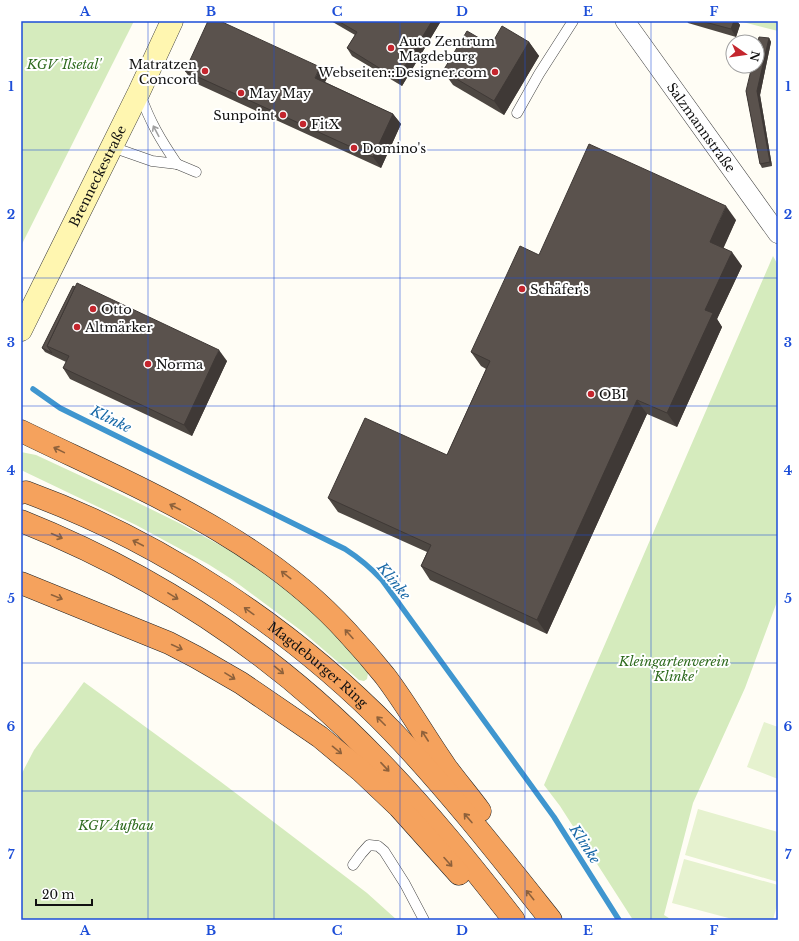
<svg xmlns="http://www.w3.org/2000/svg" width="799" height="941" viewBox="0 0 799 941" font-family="'Libre Baskerville',serif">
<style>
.green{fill:#d5ebbd}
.pitch{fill:#e6f2cf}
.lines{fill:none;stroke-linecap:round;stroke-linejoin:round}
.stream{stroke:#3f96cf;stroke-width:5.5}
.lane-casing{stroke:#444;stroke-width:11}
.street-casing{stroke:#444;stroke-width:20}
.secondary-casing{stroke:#333;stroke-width:23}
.highway-casing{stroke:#222;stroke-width:23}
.lane{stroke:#fff;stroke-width:10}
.street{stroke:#fff;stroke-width:19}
.secondary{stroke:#fff6b0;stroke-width:22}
.highway{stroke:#f5a25d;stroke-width:22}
.wall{fill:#4d4742}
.shaded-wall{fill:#3f3936}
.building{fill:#5a524d;stroke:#3f3936}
.oneway{stroke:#a0a0a0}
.oneway2{stroke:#8e613b}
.grid{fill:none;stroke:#1d4ed8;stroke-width:1;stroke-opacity:0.55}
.poi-dot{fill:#c4262e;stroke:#fff;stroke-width:1.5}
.labels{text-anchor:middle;stroke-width:4;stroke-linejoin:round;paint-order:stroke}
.poi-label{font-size:13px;fill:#111;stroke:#fff;text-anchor:start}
.park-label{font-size:13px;font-style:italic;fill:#2f6b1f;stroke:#fff}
.street-label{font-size:13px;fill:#111;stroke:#fff}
.water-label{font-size:14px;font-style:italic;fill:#1768a6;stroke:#fff}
.neatline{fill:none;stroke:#1d4ed8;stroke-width:1.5}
.grid-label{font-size:13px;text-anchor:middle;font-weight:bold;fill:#1d4ed8}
</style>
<rect width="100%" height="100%" fill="#fffdf5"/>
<g class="green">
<path d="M 21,21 L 134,21 L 21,246 Z"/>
<path d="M 739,21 L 778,21 L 778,31 Z"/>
<path d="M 773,256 L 778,265 L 778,599 L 745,688 L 693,803 L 664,915 L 672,920 L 633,920 L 560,806 L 544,785 Z"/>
<path d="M 21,452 L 36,455 L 122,495 L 179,523 L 257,565 L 273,576 L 332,629 L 368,673 L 367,679 L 364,681 L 359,680 L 303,632 L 233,580 L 208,564 L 136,525 L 21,470 Z"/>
<path d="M 84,682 L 221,782 L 367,893 L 397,920 L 21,920 L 21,775 L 34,750 Z"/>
</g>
<g class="pitch">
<path d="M 764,722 L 778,727 L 778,779 L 747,767 Z"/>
<path d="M 698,809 L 778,832 L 778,882 L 685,855 Z"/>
<path d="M 684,859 L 778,885 L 778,901 L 773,920 L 736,920 L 672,903 Z"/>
</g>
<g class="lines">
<path class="stream" d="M 33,389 L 60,408 L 345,549 C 359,558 371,568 382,580 L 554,817 L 619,920"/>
<g class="lane-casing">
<g id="lane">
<path d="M 140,94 C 150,122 160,139 177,164"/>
<path d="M 517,113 L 539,74 L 573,21"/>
<path d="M 112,147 L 152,161 L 177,164 L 196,172"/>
<path d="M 353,865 L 361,854 L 369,845 L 378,846 L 384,851 L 405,884 L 424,920"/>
</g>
</g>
<g class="street-casing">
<g id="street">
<path id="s1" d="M 625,21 L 778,234"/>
</g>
</g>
<g class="secondary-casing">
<g id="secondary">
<path id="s2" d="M 21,330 L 139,92 L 172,21"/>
</g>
</g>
<g class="highway-casing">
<g id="highway">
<path d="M 21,431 C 136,487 260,536 347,632 C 360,646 373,661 385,676 C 407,705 425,737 446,767 C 457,782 469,796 480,811"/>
<path id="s3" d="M 21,493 L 26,492 C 161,541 293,629 393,732 C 449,791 500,856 551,920"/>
<path d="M 21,521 C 156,575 277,655 378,760 C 427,810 471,865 514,920"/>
<path d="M 21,583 L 169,643 L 196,657 L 241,683 L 320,737 L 361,771 L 399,807 L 459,874"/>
</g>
</g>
<use href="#lane" class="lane"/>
<use href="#street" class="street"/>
<use href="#secondary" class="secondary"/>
<use href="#highway" class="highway"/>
</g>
<g class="wall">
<path d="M 331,21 L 441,21 L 402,86 L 352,56 L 347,48 L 355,35 Z"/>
<path d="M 687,21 L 737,21 L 740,25 L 736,37 L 688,23 Z"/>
<path d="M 769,38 L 771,42 L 760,95 L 772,166 L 762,168 L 760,164 L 746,91 Z"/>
<path d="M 529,42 L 539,56 L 504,115 L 453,85 L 443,71 L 491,45 Z"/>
<path d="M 185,71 L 327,78 L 325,82 L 393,114 L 401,124 L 381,168 L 193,82 Z"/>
<path d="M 736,220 L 723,248 L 742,266 L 717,319 L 722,327 L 677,427 L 647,414 L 547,634 L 430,580 L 421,566 L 427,552 L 338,512 L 328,498 L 447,455 L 486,369 L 481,366 L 471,352 L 539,255 Z"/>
<path d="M 73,286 L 227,361 L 192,436 L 70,379 L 63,368 L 66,362 L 45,352 L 42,348 Z"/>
</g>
<g class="shaded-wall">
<path d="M 432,21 L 441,21 L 402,86 L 397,79 Z"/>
<path d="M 734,21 L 737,21 L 740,25 L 736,37 L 731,29 Z"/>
<path d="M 769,38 L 771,42 L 760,95 L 772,166 L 770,162 L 757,91 Z"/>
<path d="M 529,42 L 539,56 L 504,115 L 494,101 Z"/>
<path d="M 320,67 L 327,78 L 322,88 L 315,78 Z"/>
<path d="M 393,114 L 401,124 L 381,168 L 373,157 Z"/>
<path d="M 726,206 L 736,220 L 720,256 L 710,242 Z"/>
<path d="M 732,252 L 742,266 L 717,319 L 722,327 L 677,427 L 667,413 L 705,310 Z"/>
<path d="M 219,350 L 227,361 L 192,436 L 184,425 Z"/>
<path d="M 637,400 L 647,414 L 547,634 L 537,620 Z"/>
</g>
<g class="building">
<path d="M 208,21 L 220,21 L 320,67 L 315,78 L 393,114 L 373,157 L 185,71 Z"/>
<path d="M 338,21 L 432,21 L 397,79 L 347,48 L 357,32 Z"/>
<path d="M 701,21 L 734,21 L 731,29 Z"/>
<path d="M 502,26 L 529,42 L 494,101 L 443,71 L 467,31 L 491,45 Z"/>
<path d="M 759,37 L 769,38 L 757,91 L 770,162 L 760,164 L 746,91 L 752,66 L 757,66 L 757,45 Z"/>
<path d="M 589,144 L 726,206 L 710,242 L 732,252 L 705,310 L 713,313 L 667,413 L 637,400 L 537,620 L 421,566 L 431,545 L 328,498 L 365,418 L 447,455 L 490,361 L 471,352 L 520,246 L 539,255 Z"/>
<path d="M 77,283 L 219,350 L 184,425 L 63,368 L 69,356 L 47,346 Z"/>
<path d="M 73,286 L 75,287 L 47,346 L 52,353 L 42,348 Z"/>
</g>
<defs><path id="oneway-shaft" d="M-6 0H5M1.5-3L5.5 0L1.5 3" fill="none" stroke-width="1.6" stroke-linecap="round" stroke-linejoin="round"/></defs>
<use class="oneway" href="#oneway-shaft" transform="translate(156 131) rotate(-118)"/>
<g class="oneway2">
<use href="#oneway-shaft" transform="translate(59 450) rotate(-154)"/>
<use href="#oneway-shaft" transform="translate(175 507) rotate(-153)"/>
<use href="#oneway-shaft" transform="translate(57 536) rotate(24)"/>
<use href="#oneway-shaft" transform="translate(138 543) rotate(-152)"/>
<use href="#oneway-shaft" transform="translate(286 575) rotate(-142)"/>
<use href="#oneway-shaft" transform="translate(173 596) rotate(31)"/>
<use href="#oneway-shaft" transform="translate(57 597) rotate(22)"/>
<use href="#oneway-shaft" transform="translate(249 611) rotate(-144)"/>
<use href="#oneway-shaft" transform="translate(349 634) rotate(-132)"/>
<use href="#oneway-shaft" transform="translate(177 647) rotate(25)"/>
<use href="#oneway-shaft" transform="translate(279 670) rotate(39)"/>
<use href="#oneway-shaft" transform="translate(230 676) rotate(32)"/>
<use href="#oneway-shaft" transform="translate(381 721) rotate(-135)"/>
<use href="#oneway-shaft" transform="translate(425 736) rotate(-123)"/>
<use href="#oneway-shaft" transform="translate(337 750) rotate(39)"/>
<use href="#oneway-shaft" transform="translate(385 767) rotate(47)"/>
<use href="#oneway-shaft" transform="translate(468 818) rotate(-131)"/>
<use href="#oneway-shaft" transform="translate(448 862) rotate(48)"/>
<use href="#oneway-shaft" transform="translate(530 895) rotate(-129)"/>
</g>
<path class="grid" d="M 148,21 L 148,920M 274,21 L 274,920M 400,21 L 400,920M 525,21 L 525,920M 651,21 L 651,920M 21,150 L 778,150M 21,278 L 778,278M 21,406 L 778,406M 21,535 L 778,535M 21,663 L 778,663M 21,791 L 778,791"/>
<g class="poi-dot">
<circle cx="391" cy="48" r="4"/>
<circle cx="205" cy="71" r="4"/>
<circle cx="495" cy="72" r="4"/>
<circle cx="241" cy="93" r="4"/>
<circle cx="283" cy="115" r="4"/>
<circle cx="303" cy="124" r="4"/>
<circle cx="354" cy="148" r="4"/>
<circle cx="522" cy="289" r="4"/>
<circle cx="93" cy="309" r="4"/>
<circle cx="77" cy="327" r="4"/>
<circle cx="148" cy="364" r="4"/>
<circle cx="591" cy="394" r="4"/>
</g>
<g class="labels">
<g class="poi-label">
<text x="399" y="46">Auto Zentrum<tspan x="399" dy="15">Magdeburg</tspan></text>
<text x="197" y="69" text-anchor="end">Matratzen<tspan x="197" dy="15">Concord</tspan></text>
<text x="487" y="77" text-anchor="end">Webseiten::Designer.com</text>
<text x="249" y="98">May May</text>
<text x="275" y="120" text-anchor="end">Sunpoint</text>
<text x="311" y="129">FitX</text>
<text x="362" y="153">Domino's</text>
<text x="530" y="294">Schäfer's</text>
<text x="101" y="314">Otto</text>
<text x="85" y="332">Altmärker</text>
<text x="156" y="369">Norma</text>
<text x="599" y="399">OBI</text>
</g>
<g class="park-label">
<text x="64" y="69">KGV 'Ilsetal'</text>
<text x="674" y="666">Kleingartenverein<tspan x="674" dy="15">'Klinke'</tspan></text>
<text x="116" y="830">KGV Aufbau</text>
</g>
<g class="street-label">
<text dy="5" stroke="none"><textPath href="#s1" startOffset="131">Salzmannstraße</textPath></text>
<text dy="5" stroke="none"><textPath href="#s2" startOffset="172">Brenneckestraße</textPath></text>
<text dy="5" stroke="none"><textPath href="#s3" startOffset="346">Magdeburger Ring</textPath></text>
</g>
<g class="water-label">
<text transform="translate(111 419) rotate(26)" y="5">Klinke</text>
<text transform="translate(394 581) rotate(51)" y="5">Klinke</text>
<text transform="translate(585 844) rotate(57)" y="5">Klinke</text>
</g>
</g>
<rect width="799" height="941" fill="none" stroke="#ffffff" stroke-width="44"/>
<g transform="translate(745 54) rotate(103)"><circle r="19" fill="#ffffff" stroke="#a0a0a0"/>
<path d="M0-3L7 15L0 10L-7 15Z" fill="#c4262e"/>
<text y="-6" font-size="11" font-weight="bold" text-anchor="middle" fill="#111111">N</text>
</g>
<path d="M36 899v6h56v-6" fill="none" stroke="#111111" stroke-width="2"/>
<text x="42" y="899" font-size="12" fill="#111111" stroke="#ffffff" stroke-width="3" paint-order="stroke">20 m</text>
<rect x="22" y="22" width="755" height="897" class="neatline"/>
<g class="grid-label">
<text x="85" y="16">A</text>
<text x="211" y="16">B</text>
<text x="337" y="16">C</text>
<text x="462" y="16">D</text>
<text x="588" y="16">E</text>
<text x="714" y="16">F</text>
<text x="11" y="91">1</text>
<text x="788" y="91">1</text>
<text x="11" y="219">2</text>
<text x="788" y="219">2</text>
<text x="11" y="347">3</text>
<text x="788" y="347">3</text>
<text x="11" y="475">4</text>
<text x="788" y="475">4</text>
<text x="11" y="603">5</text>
<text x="788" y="603">5</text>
<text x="11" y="731">6</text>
<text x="788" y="731">6</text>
<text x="11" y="859">7</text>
<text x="788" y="859">7</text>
<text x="85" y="935">A</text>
<text x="211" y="935">B</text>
<text x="337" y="935">C</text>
<text x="462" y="935">D</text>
<text x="588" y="935">E</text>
<text x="714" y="935">F</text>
</g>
</svg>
